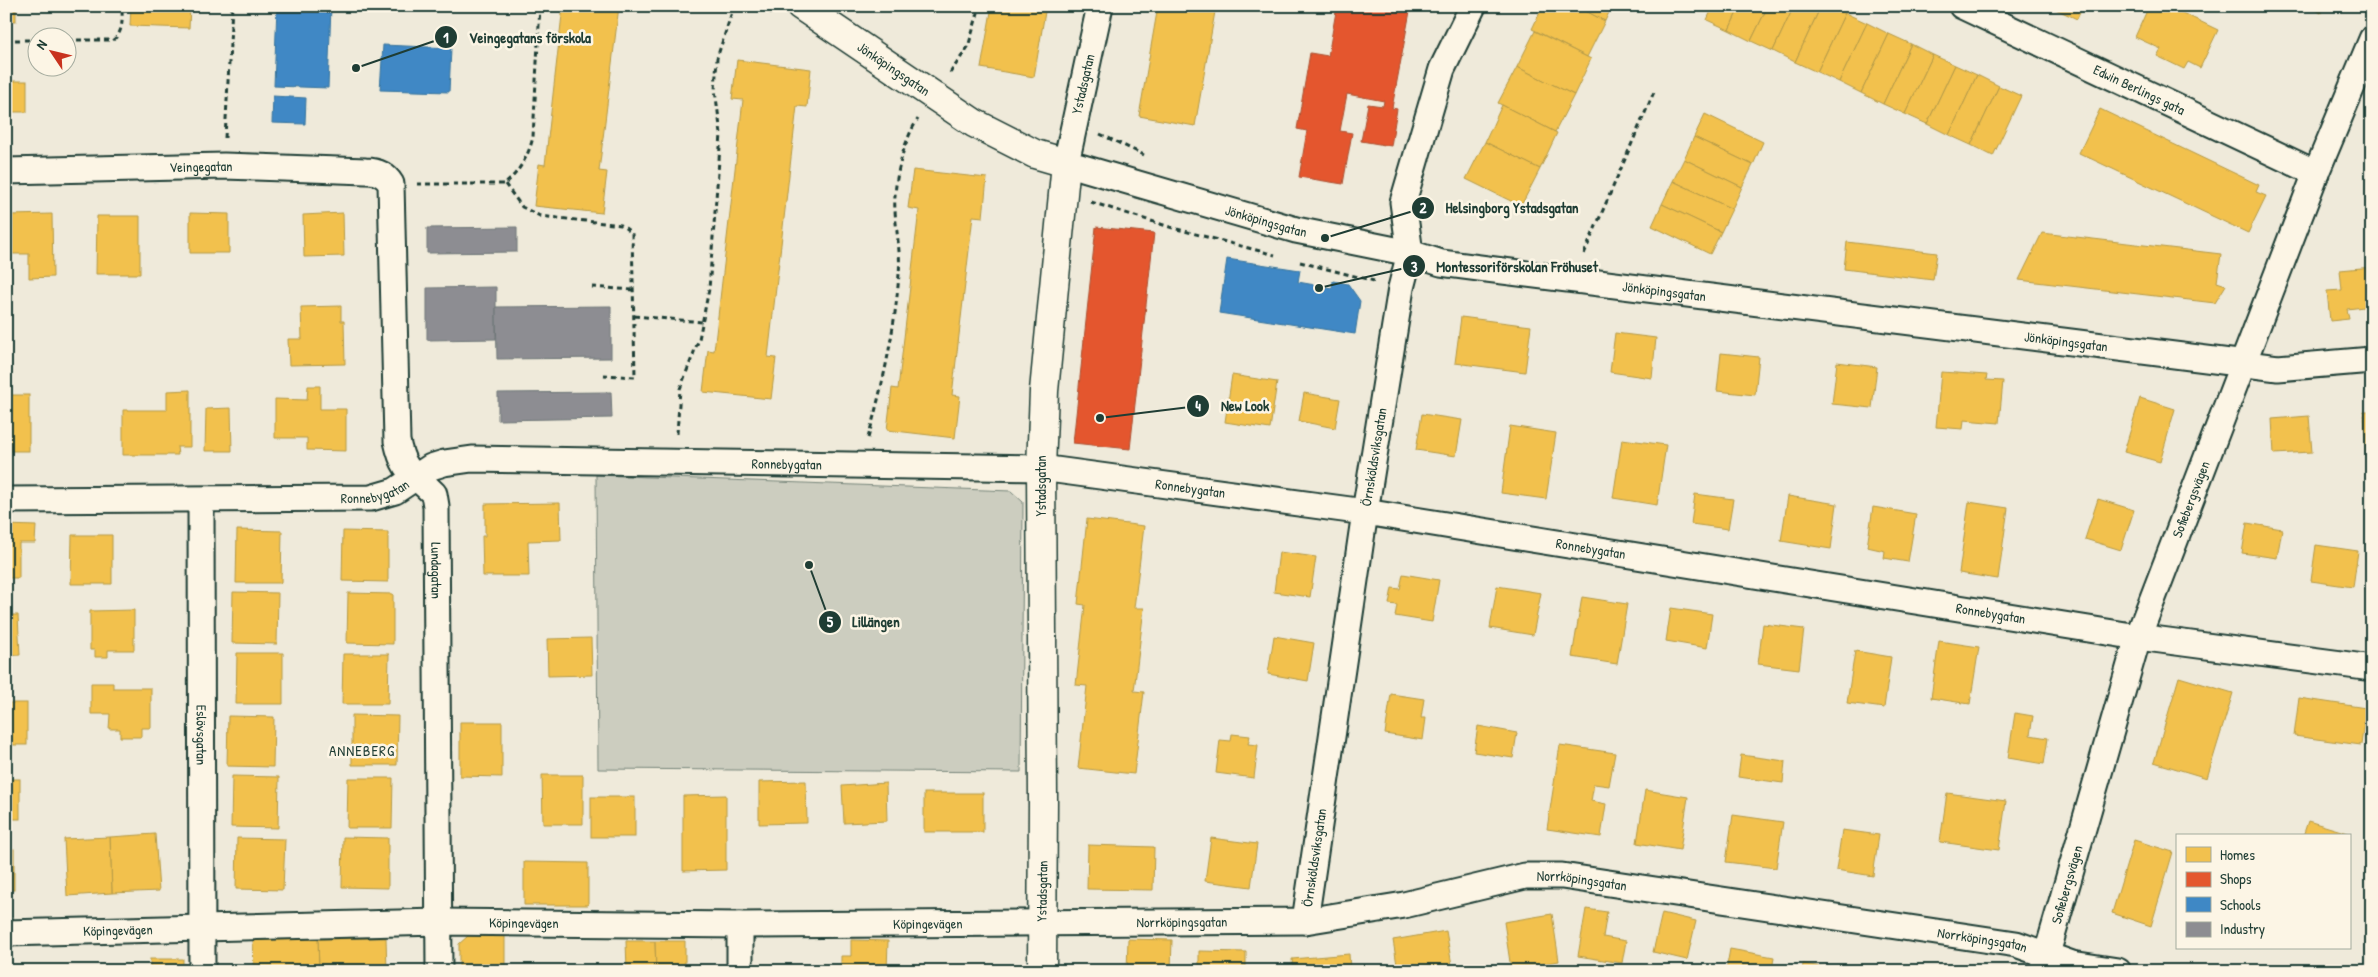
<svg xmlns="http://www.w3.org/2000/svg" width="2378" height="977" viewBox="0 0 2378 977" font-family="'Patrick Hand',sans-serif">
<style>
.green{fill:#cccdbf;stroke:#76857a}
.homes{fill:#f2c14e;stroke:#b39946}
.shops{fill:#e4572e;stroke:#a94f30}
.schools{fill:#3f88c5;stroke:#35729a}
.industry{fill:#8d8d92;stroke:#6c7576}
.lines{fill:none;stroke-linecap:round;stroke-linejoin:round}
.street-casing{stroke:#1f3d34;stroke-width:29}
.secondary-casing{stroke:#1f3d34;stroke-width:31}
.path{stroke:#1f3d34;stroke-width:3;stroke-dasharray:5 4;stroke-linecap:butt}
.street{stroke:#fcf5e5;stroke-width:25}
.secondary{stroke:#fcf5e5;stroke-width:28}
.labels{text-anchor:middle;stroke-width:5;stroke-linejoin:round;paint-order:stroke}
.street-label{font-size:14px;fill:#1f3d34;stroke:#fcf5e5}
.neighbourhood-label{font-size:15px;letter-spacing:1px;fill:#1f3d34;stroke:#fcf5e5}
.leader{fill:none;stroke:#1f3d34;stroke-width:2}
.callout-dot{fill:#1f3d34;stroke:#fcf5e5;stroke-width:2}
.mark-label{font-size:15px;text-anchor:middle;font-weight:bold;fill:#fff}
.callout-label{font-size:15px;text-anchor:middle;font-weight:bold;fill:#1f3d34;stroke:#fcf5e5;stroke-width:5;stroke-linejoin:round;paint-order:stroke}
</style>
<rect width="100%" height="100%" fill="#efeada"/>
<filter id="ink" filterUnits="userSpaceOnUse"><feTurbulence type="fractalNoise" baseFrequency=".02" numOctaves="2"/><feDisplacementMap in="SourceGraphic" scale="10" xChannelSelector="R" yChannelSelector="G"/><feConvolveMatrix kernelMatrix="1 2 1 2 8 2 1 2 1" color-interpolation-filters="sRGB"/></filter>
<g filter="url(#ink)">
<path class="green" d="M 596,475 L 1011,491 L 1023,502 L 1021,772 L 598,769 Z"/>
<g class="homes">
<rect x="6" y="6" width="10" height="15"/>
<path d="M 131,6 L 190,6 L 189,28 L 130,26 Z"/>
<path d="M 563,6 L 619,6 L 599,171 L 607,172 L 602,213 L 534,206 L 539,164 L 545,165 Z"/>
<path d="M 992,6 L 1046,6 L 1034,77 L 981,68 Z"/>
<path d="M 1158,6 L 1216,6 L 1195,126 L 1139,116 Z"/>
<path d="M 1543,6 L 1576,6 L 1605,21 L 1587,57 L 1532,29 Z"/>
<path d="M 1576,6 L 1612,6 L 1605,21 Z"/>
<path d="M 1713,6 L 1740,6 L 1729,30 L 1707,20 Z"/>
<path d="M 1740,6 L 1768,6 L 1751,41 L 1729,30 Z"/>
<path d="M 1768,6 L 1794,6 L 1773,51 L 1751,41 Z"/>
<path d="M 1794,6 L 1821,6 L 1795,62 L 1773,51 Z"/>
<path d="M 1821,6 L 1832,6 L 1845,13 L 1817,72 L 1795,62 Z"/>
<path d="M 2049,6 L 2083,6 L 2077,19 Z"/>
<path d="M 2149,6 L 2168,6 L 2218,30 L 2200,68 L 2188,62 L 2184,69 L 2157,56 L 2161,49 L 2135,37 Z"/>
<path d="M 2309,6 L 2324,6 L 2321,13 Z"/>
<path d="M 1845,13 L 1867,23 L 1839,82 L 1817,72 Z"/>
<path d="M 1867,23 L 1889,34 L 1861,93 L 1839,82 Z"/>
<path d="M 1535,31 L 1591,59 L 1574,95 L 1517,67 Z"/>
<path d="M 1889,34 L 1911,44 L 1883,104 L 1861,93 Z"/>
<path d="M 1911,44 L 1933,55 L 1905,114 L 1883,104 Z"/>
<path d="M 1933,55 L 1955,65 L 1927,124 L 1905,114 Z"/>
<path d="M 737,60 L 811,69 L 807,107 L 797,106 L 768,357 L 776,358 L 771,399 L 703,392 L 708,350 L 714,351 L 743,100 L 732,99 Z"/>
<path d="M 1955,65 L 1977,75 L 1949,135 L 1927,124 Z"/>
<path d="M 1517,67 L 1574,95 L 1555,132 L 1498,103 Z"/>
<path d="M 1977,75 L 1999,86 L 1971,145 L 1949,135 Z"/>
<rect x="6" y="81" width="21" height="31"/>
<path d="M 1999,86 L 2021,96 L 1993,156 L 1971,145 Z"/>
<path d="M 1502,105 L 1557,133 L 1540,169 L 1485,142 Z"/>
<path d="M 2100,109 L 2259,185 L 2256,192 L 2266,196 L 2248,233 L 2079,153 Z"/>
<path d="M 1705,114 L 1763,142 L 1753,165 L 1694,137 Z"/>
<path d="M 1694,137 L 1753,165 L 1742,187 L 1684,159 Z"/>
<path d="M 1485,142 L 1540,169 L 1521,206 L 1466,179 Z"/>
<path d="M 1684,159 L 1742,187 L 1732,209 L 1673,181 Z"/>
<path d="M 913,170 L 987,178 L 983,217 L 973,216 L 952,395 L 960,396 L 955,438 L 887,430 L 892,388 L 898,389 L 919,210 L 908,208 Z"/>
<path d="M 1673,181 L 1732,209 L 1721,232 L 1662,204 Z"/>
<path d="M 1662,204 L 1721,232 L 1710,254 L 1652,226 Z"/>
<path d="M 190,213 L 229,214 L 229,253 L 190,253 Z"/>
<path d="M 343,213 L 344,256 L 304,257 L 303,215 Z"/>
<path d="M 52,214 L 53,277 L 29,278 L 29,254 L 11,254 L 10,215 Z"/>
<path d="M 97,216 L 140,216 L 140,274 L 96,274 Z"/>
<path d="M 2042,233 L 2221,254 L 2217,282 L 2226,285 L 2215,303 L 2019,280 Z"/>
<path d="M 1847,242 L 1937,253 L 1933,280 L 1844,269 Z"/>
<path d="M 2372,267 L 2372,306 L 2347,309 L 2349,319 L 2330,321 L 2327,291 L 2342,290 L 2340,270 Z"/>
<path d="M 341,306 L 341,321 L 344,321 L 345,364 L 289,365 L 288,339 L 302,339 L 301,307 Z"/>
<path d="M 1461,317 L 1531,326 L 1525,372 L 1455,363 Z"/>
<path d="M 1615,333 L 1656,338 L 1652,378 L 1610,372 Z"/>
<path d="M 1721,353 L 1759,357 L 1755,395 L 1717,391 Z"/>
<path d="M 1837,362 L 1877,367 L 1872,408 L 1832,404 Z"/>
<path d="M 1941,372 L 1987,375 L 1986,380 L 2003,381 L 1999,423 L 1964,420 L 1963,429 L 1936,427 Z"/>
<path d="M 1232,375 L 1277,382 L 1270,429 L 1225,422 Z"/>
<path d="M 308,386 L 320,386 L 320,409 L 346,409 L 346,451 L 307,450 L 307,438 L 275,438 L 275,399 L 307,400 Z"/>
<path d="M 190,390 L 190,447 L 177,447 L 178,455 L 123,455 L 123,410 L 167,410 L 167,391 Z"/>
<path d="M 1304,393 L 1340,399 L 1335,428 L 1299,421 Z"/>
<rect x="6" y="395" width="23" height="56"/>
<path d="M 2140,398 L 2175,409 L 2160,462 L 2124,452 Z"/>
<path d="M 231,408 L 232,451 L 205,451 L 206,409 Z"/>
<path d="M 2364,411 L 2372,411 L 2372,452 L 2366,453 Z"/>
<path d="M 1422,414 L 1462,420 L 1456,456 L 1416,450 Z"/>
<path d="M 2309,416 L 2312,452 L 2274,454 L 2272,419 Z"/>
<path d="M 1510,426 L 1556,433 L 1546,499 L 1501,493 Z"/>
<path d="M 1622,439 L 1666,445 L 1657,505 L 1613,498 Z"/>
<path d="M 1695,494 L 1733,499 L 1728,529 L 1691,524 Z"/>
<path d="M 1788,496 L 1837,504 L 1831,549 L 1781,541 Z"/>
<path d="M 2098,499 L 2134,510 L 2121,550 L 2085,539 Z"/>
<path d="M 1969,502 L 2008,508 L 1998,579 L 1959,573 Z"/>
<path d="M 560,503 L 561,540 L 528,541 L 529,576 L 483,576 L 482,536 L 485,536 L 485,504 Z"/>
<path d="M 1873,507 L 1916,514 L 1908,562 L 1884,558 L 1885,551 L 1867,547 Z"/>
<path d="M 1087,519 L 1144,526 L 1134,608 L 1144,608 L 1134,691 L 1144,692 L 1134,774 L 1078,768 L 1087,686 L 1076,685 L 1085,605 L 1078,604 Z"/>
<path d="M 2247,523 L 2282,529 L 2277,558 L 2242,553 Z"/>
<path d="M 6,525 L 36,526 L 35,543 L 19,543 L 19,578 L 6,578 Z"/>
<path d="M 237,530 L 282,531 L 281,583 L 236,583 Z"/>
<path d="M 343,531 L 388,532 L 388,582 L 342,581 Z"/>
<path d="M 72,535 L 112,535 L 112,584 L 71,584 Z"/>
<path d="M 2316,545 L 2358,551 L 2353,587 L 2311,581 Z"/>
<path d="M 1279,552 L 1316,557 L 1310,597 L 1274,592 Z"/>
<path d="M 1403,574 L 1439,580 L 1432,622 L 1395,616 L 1397,605 L 1389,604 L 1392,588 L 1400,589 Z"/>
<path d="M 1497,586 L 1541,593 L 1533,635 L 1490,628 Z"/>
<path d="M 233,592 L 278,593 L 277,644 L 232,643 Z"/>
<path d="M 348,593 L 393,594 L 393,644 L 347,643 Z"/>
<path d="M 1582,597 L 1627,604 L 1617,664 L 1572,657 Z"/>
<path d="M 1671,608 L 1712,614 L 1707,648 L 1666,641 Z"/>
<path d="M 134,610 L 134,650 L 108,650 L 108,657 L 95,657 L 95,650 L 90,650 L 90,611 Z"/>
<path d="M 6,615 L 18,615 L 20,655 L 6,656 Z"/>
<path d="M 1763,624 L 1804,629 L 1799,669 L 1758,664 Z"/>
<path d="M 1274,636 L 1314,643 L 1308,681 L 1268,674 Z"/>
<path d="M 591,638 L 592,675 L 548,676 L 547,639 Z"/>
<path d="M 1939,641 L 1979,647 L 1970,704 L 1931,698 Z"/>
<path d="M 1855,651 L 1891,657 L 1884,708 L 1847,703 Z"/>
<path d="M 237,653 L 283,653 L 283,704 L 236,704 Z"/>
<path d="M 343,654 L 389,654 L 388,704 L 342,704 Z"/>
<path d="M 2179,677 L 2233,693 L 2207,778 L 2154,762 Z"/>
<path d="M 91,683 L 113,683 L 113,688 L 151,688 L 151,728 L 141,728 L 141,737 L 120,737 L 120,729 L 109,729 L 110,714 L 91,714 Z"/>
<path d="M 1391,694 L 1424,699 L 1421,718 L 1426,718 L 1423,740 L 1385,734 Z"/>
<path d="M 2299,698 L 2366,708 L 2361,745 L 2294,736 Z"/>
<rect x="6" y="703" width="21" height="42"/>
<path d="M 2015,713 L 2033,716 L 2030,735 L 2048,738 L 2044,764 L 2008,758 Z"/>
<path d="M 352,715 L 398,716 L 397,765 L 352,765 Z"/>
<path d="M 228,716 L 274,717 L 273,767 L 227,766 Z"/>
<path d="M 460,722 L 502,722 L 502,777 L 460,776 Z"/>
<path d="M 1478,726 L 1517,733 L 1513,758 L 1474,752 Z"/>
<path d="M 1232,734 L 1250,736 L 1248,744 L 1258,745 L 1254,778 L 1216,773 L 1220,740 L 1231,741 Z"/>
<path d="M 1560,745 L 1615,753 L 1609,786 L 1594,784 L 1591,801 L 1606,804 L 1601,837 L 1547,829 Z"/>
<path d="M 1741,755 L 1785,761 L 1783,783 L 1738,777 Z"/>
<path d="M 542,775 L 583,775 L 583,824 L 543,824 Z"/>
<path d="M 232,776 L 279,777 L 278,828 L 231,827 Z"/>
<path d="M 348,778 L 393,778 L 392,828 L 347,828 Z"/>
<rect x="6" y="779" width="14" height="40"/>
<path d="M 806,781 L 807,823 L 759,824 L 759,782 Z"/>
<path d="M 886,783 L 887,821 L 844,823 L 842,786 Z"/>
<path d="M 1645,790 L 1688,797 L 1680,850 L 1637,843 Z"/>
<rect x="924" y="793" width="59" height="39"/>
<path d="M 1947,793 L 2006,801 L 1999,850 L 1940,842 Z"/>
<path d="M 726,795 L 726,870 L 683,871 L 683,796 Z"/>
<rect x="591" y="797" width="44" height="40"/>
<path d="M 1733,815 L 1783,822 L 1776,868 L 1726,862 Z"/>
<path d="M 2308,821 L 2348,833 L 2347,836 L 2303,836 Z"/>
<path d="M 1842,830 L 1879,835 L 1873,876 L 1836,870 Z"/>
<path d="M 155,834 L 159,891 L 112,893 L 110,837 Z"/>
<path d="M 110,837 L 112,893 L 67,896 L 64,839 Z"/>
<path d="M 343,837 L 388,838 L 388,888 L 342,887 Z"/>
<path d="M 237,838 L 285,839 L 283,890 L 236,889 Z"/>
<path d="M 1211,838 L 1257,844 L 1251,887 L 1205,881 Z"/>
<path d="M 2134,840 L 2173,852 L 2151,926 L 2112,913 Z"/>
<path d="M 1088,845 L 1154,847 L 1153,890 L 1087,889 Z"/>
<rect x="6" y="849" width="8" height="41"/>
<path d="M 524,862 L 588,863 L 588,905 L 524,905 Z"/>
<path d="M 1586,909 L 1607,912 L 1603,937 L 1626,941 L 1622,963 L 1578,956 Z"/>
<path d="M 1662,913 L 1696,921 L 1687,960 L 1653,952 Z"/>
<path d="M 1552,914 L 1559,961 L 1511,969 L 1504,922 Z"/>
<path d="M 1446,931 L 1453,971 L 1398,971 L 1393,940 Z"/>
<path d="M 2372,932 L 2372,946 L 2367,944 Z"/>
<path d="M 468,936 L 505,936 L 505,971 L 459,971 L 459,944 Z"/>
<path d="M 386,938 L 387,971 L 319,971 L 318,939 Z"/>
<path d="M 318,939 L 319,971 L 254,971 L 253,940 Z"/>
<path d="M 1128,939 L 1172,940 L 1171,971 L 1127,971 Z"/>
<path d="M 851,940 L 888,941 L 887,971 L 841,971 L 841,956 L 851,956 Z"/>
<path d="M 626,941 L 655,941 L 656,971 L 627,971 Z"/>
<path d="M 655,941 L 685,941 L 685,971 L 656,971 Z"/>
<path d="M 1730,949 L 1774,957 L 1772,971 L 1726,971 Z"/>
<path d="M 1199,951 L 1246,952 L 1246,971 L 1199,971 Z"/>
<path d="M 1349,954 L 1350,971 L 1293,971 L 1292,959 Z"/>
<rect x="150" y="959" width="33" height="12"/>
<path d="M 1803,964 L 1836,969 L 1836,971 L 1802,971 Z"/>
<path d="M 1870,966 L 1901,971 L 1869,971 Z"/>
</g>
<g class="shops">
<path d="M 1337,6 L 1411,6 L 1392,108 L 1397,109 L 1391,146 L 1361,141 L 1368,104 L 1383,106 L 1384,101 L 1347,94 L 1340,131 L 1352,133 L 1343,184 L 1299,177 L 1307,131 L 1297,129 L 1310,53 L 1328,56 Z"/>
<path d="M 1096,227 L 1154,233 L 1130,449 L 1073,443 Z"/>
</g>
<g class="schools">
<path d="M 277,6 L 331,6 L 328,88 L 274,86 Z"/>
<path d="M 383,45 L 451,48 L 449,92 L 380,90 Z"/>
<path d="M 273,96 L 306,98 L 305,124 L 272,123 Z"/>
<path d="M 1227,259 L 1300,270 L 1298,282 L 1332,288 L 1333,281 L 1348,284 L 1360,301 L 1355,334 L 1219,313 Z"/>
</g>
<g class="industry">
<path d="M 517,227 L 517,252 L 427,253 L 427,228 Z"/>
<path d="M 496,287 L 496,339 L 427,340 L 427,288 Z"/>
<path d="M 611,306 L 611,358 L 497,359 L 496,307 Z"/>
<path d="M 611,392 L 612,418 L 498,420 L 498,393 Z"/>
</g>
<g class="lines">
<g class="street-casing">
<g id="street">
<path id="s1" d="M 1100,6 L 1066,163 L 1296,230 L 1410,253 L 1441,263 L 1487,269 L 2278,368 L 2372,360"/>
<path id="s2" d="M 1962,6 L 2316,173"/>
<path id="s3" d="M 6,171 L 224,166 L 366,171 C 377,171 385,174 391,184 L 397,441 C 404,474 413,472 434,494 L 436,506 L 439,971"/>
<path id="s4" d="M 6,500 L 371,498 L 395,491 L 431,467 L 444,463 L 472,459 L 1041,468 L 1365,512 L 2138,637 L 2372,668"/>
<path id="s5" d="M 201,500 L 202,971"/>
<path id="s6" d="M 1305,921 L 1365,512 L 1401,288 L 1410,253 L 1403,202 L 1442,69 L 1473,6"/>
<path id="s7" d="M 6,933 L 439,922 L 740,925 L 1305,921 L 1404,905 L 1525,876 L 1562,876 L 2016,944 L 2072,964 L 2118,971"/>
<path d="M 740,971 L 740,925"/>
<path id="s8" d="M 2042,971 L 2138,637 L 2316,173 L 2372,39"/>
</g>
</g>
<g class="secondary-casing">
<g id="secondary">
<path id="s9" d="M 801,6 L 974,123 L 1035,154 L 1066,163 L 1044,391 L 1041,468 L 1043,799 L 1042,971"/>
</g>
</g>
<g class="path">
<path d="M 761,6 L 773,14"/>
<path d="M 6,40 L 38,40"/>
<path d="M 68,40 L 113,40 C 124,32 122,19 122,6"/>
<path d="M 950,73 L 968,47 L 980,6"/>
<path d="M 1100,134 L 1144,155"/>
<path d="M 225,138 L 232,6"/>
<path d="M 417,184 L 505,184 C 519,172 529,155 533,137 L 540,6"/>
<path d="M 505,184 L 522,207 L 540,216 L 621,225 L 632,233 L 635,377 L 604,375"/>
<path d="M 1091,202 L 1173,228 L 1275,255"/>
<path d="M 1584,254 L 1654,92"/>
<path d="M 1300,262 L 1374,281"/>
<path d="M 592,287 L 633,290"/>
<path d="M 634,316 L 703,322"/>
<path d="M 677,434 L 680,389 L 699,339 L 709,289 L 721,134 L 715,90 L 717,58 L 734,6"/>
<path d="M 868,438 C 883,384 895,330 899,274 C 901,253 896,231 895,210 C 893,185 903,140 918,119"/>
</g>
<use href="#street" class="street"/>
<use href="#secondary" class="secondary"/>
</g>
</g>
<g class="labels">
<g class="street-label">
<text dy="5" stroke="none"><textPath href="#s9" startOffset="112">Jönköpingsgatan</textPath></text>
<text transform="translate(1083 84) rotate(-77)" y="5">Ystadsgatan</text>
<text dy="5" stroke="none"><textPath href="#s2" startOffset="196">Edwin Berlings gata</textPath></text>
<text dy="5" stroke="none"><textPath href="#s3" startOffset="195">Veingegatan</textPath></text>
<text dy="5" stroke="none"><textPath href="#s1" startOffset="369">Jönköpingsgatan</textPath></text>
<text dy="5" stroke="none"><textPath href="#s1" startOffset="774">Jönköpingsgatan</textPath></text>
<text dy="5" stroke="none"><textPath href="#s1" startOffset="1179">Jönköpingsgatan</textPath></text>
<text dy="5" stroke="none"><textPath href="#s6" startOffset="469">Örnsköldsviksgatan</textPath></text>
<text dy="5" stroke="none"><textPath href="#s4" startOffset="790">Ronnebygatan</textPath></text>
<text transform="translate(1041 486) rotate(-90)" y="5">Ystadsgatan</text>
<text dy="5" stroke="none"><textPath href="#s4" startOffset="370">Ronnebygatan</textPath></text>
<text dy="5" stroke="none"><textPath href="#s4" startOffset="1195">Ronnebygatan</textPath></text>
<text dy="5" stroke="none"><textPath href="#s8" startOffset="495">Sofiebergsvägen</textPath></text>
<text dy="5" stroke="none"><textPath href="#s4" startOffset="1600">Ronnebygatan</textPath></text>
<text dy="5" stroke="none"><textPath href="#s3" startOffset="790">Lundagatan</textPath></text>
<text dy="5" stroke="none"><textPath href="#s4" startOffset="2005">Ronnebygatan</textPath></text>
<text dy="5" stroke="none"><textPath href="#s5" startOffset="235">Eslövsgatan</textPath></text>
<text dy="5" stroke="none"><textPath href="#s6" startOffset="64">Örnsköldsviksgatan</textPath></text>
<text dy="5" stroke="none"><textPath href="#s7" startOffset="1581">Norrköpingsgatan</textPath></text>
<text dy="5" stroke="none"><textPath href="#s8" startOffset="90">Sofiebergsvägen</textPath></text>
<text transform="translate(1042 891) rotate(-89)" y="5">Ystadsgatan</text>
<text dy="5" stroke="none"><textPath href="#s7" startOffset="1176">Norrköpingsgatan</textPath></text>
<text dy="5" stroke="none"><textPath href="#s7" startOffset="518">Köpingevägen</textPath></text>
<text dy="5" stroke="none"><textPath href="#s7" startOffset="922">Köpingevägen</textPath></text>
<text dy="5" stroke="none"><textPath href="#s7" startOffset="112">Köpingevägen</textPath></text>
<text dy="5" stroke="none"><textPath href="#s7" startOffset="1986">Norrköpingsgatan</textPath></text>
</g>
<g class="neighbourhood-label">
<text x="362" y="756">ANNEBERG</text>
</g>
</g>
<path class="leader" d="M356 68L446 37M1325 238L1423 208M1319 288L1414 266M1100 418L1198 406M809 565L830 622"/>
<g class="callout-dot">
<circle cx="356" cy="68" r="5"/>
<circle cx="1325" cy="238" r="5"/>
<circle cx="1319" cy="288" r="5"/>
<circle cx="1100" cy="418" r="5"/>
<circle cx="809" cy="565" r="5"/>
<circle cx="446" cy="37" r="12"/>
<circle cx="1423" cy="208" r="12"/>
<circle cx="1414" cy="266" r="12"/>
<circle cx="1198" cy="406" r="12"/>
<circle cx="830" cy="622" r="12"/>
</g>
<g class="mark-label">
<text x="446" y="43">1</text>
<text x="1423" y="213">2</text>
<text x="1414" y="272">3</text>
<text x="1198" y="411">4</text>
<text x="830" y="627">5</text>
</g>
<g class="callout-label">
<text x="530" y="43">Veingegatans förskola</text>
<text x="1512" y="213">Helsingborg Ystadsgatan</text>
<text x="1517" y="272">Montessoriförskolan Fröhuset</text>
<text x="1245" y="411">New Look</text>
<text x="876" y="627">Lillängen</text>
</g>
<rect width="2378" height="977" fill="none" stroke="#fcf5e5" stroke-width="25"/>
<rect x="12" y="12" width="2353" height="952" fill="none" stroke="#1f3d34" stroke-width="2" filter="url(#ink)"/>
<rect x="2176" y="834" width="175" height="115" fill="#fcf5e5" stroke="#a4ab9e"/>
<rect x="2186" y="847" width="25" height="15" fill="#f2c14e" stroke="#a4ab9e"/>
<text x="2220" y="860" font-size="15" fill="#1f3d34">Homes</text>
<rect x="2186" y="872" width="25" height="15" fill="#e4572e" stroke="#a4ab9e"/>
<text x="2220" y="884" font-size="15" fill="#1f3d34">Shops</text>
<rect x="2186" y="897" width="25" height="15" fill="#3f88c5" stroke="#a4ab9e"/>
<text x="2220" y="910" font-size="15" fill="#1f3d34">Schools</text>
<rect x="2186" y="922" width="25" height="15" fill="#8d8d92" stroke="#a4ab9e"/>
<text x="2220" y="934" font-size="15" fill="#1f3d34">Industry</text>
<g transform="translate(52 52) rotate(305)"><circle r="24" fill="#fcf5e5" stroke="#a4ab9e"/>
<path d="M0-4L9 19L0 12L-9 19Z" fill="#c8321e"/>
<text y="-8" font-size="14" font-weight="bold" text-anchor="middle" fill="#1f3d34">N</text>
</g>
</svg>
